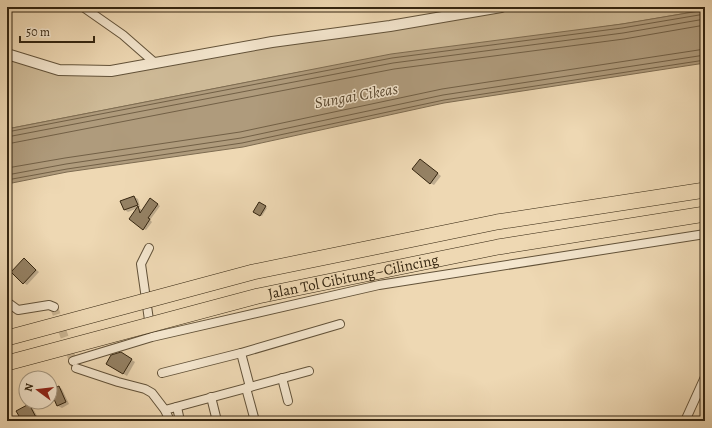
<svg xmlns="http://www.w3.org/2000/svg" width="712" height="428" viewBox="0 0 712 428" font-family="Alegreya,serif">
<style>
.green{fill:#ceba97;stroke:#817054}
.water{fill:#af9b7c;stroke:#7e6c51}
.shadow{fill:#0003}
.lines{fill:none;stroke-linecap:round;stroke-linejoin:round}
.shore{stroke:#726046;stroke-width:1}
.building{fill:#958265;stroke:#342510}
.minor-tunnel{stroke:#c9b492;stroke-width:8;stroke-dasharray:8 4;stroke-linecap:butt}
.minor-casing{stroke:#625239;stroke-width:10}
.tertiary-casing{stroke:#625239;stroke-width:12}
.minor{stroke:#f4e6ce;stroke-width:8}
.tertiary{stroke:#f4e6ce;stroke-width:10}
.motorway-bridge-casing{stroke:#342510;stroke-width:16;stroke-linecap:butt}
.motorway-bridge{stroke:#eed8b3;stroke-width:15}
.labels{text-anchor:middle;stroke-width:3;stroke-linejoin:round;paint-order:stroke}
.street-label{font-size:15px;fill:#342510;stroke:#f4e6ce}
.water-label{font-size:16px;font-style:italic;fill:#594830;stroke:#f4e6ce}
</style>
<rect width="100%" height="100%" fill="#eed8b3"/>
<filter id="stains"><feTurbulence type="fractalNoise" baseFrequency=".005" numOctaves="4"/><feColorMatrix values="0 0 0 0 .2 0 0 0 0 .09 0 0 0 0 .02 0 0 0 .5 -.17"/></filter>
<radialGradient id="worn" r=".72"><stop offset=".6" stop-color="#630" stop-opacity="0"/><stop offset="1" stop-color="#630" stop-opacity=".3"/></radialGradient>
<path class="green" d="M 523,7 L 705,7 L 705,10 L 629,23 L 300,72 L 7,129 L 7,54 L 52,68 L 111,71 L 272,42 Z"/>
<path class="water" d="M 705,10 L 705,63 L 444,103 L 243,147 L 67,172 L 7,184 L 7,129 L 391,54 L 622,24 Z"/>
<g class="shadow">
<path d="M 423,162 L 441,176 L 434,185 L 430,183 Z"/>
<path d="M 134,197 L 138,199 L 140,207 L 138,208 L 141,209 L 142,212 L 153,201 L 160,206 L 150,220 L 152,222 L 146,230 L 144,229 L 138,208 L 128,212 L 125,210 Z"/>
<path d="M 259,203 L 267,208 L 262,216 L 254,212 Z"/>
<path d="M 27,262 L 39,272 L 27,285 L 24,283 Z"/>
<path d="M 121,353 L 135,362 L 127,376 L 107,364 Z"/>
<path d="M 59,387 L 62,389 L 69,404 L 62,408 L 58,406 L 52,390 Z"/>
<path d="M 29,405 L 32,407 L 40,421 L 23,421 Z"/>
</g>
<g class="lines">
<g class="shore">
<path d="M 7,132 L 392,58 L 622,28 L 705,14"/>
<path d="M 7,137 L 393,63 L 623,33 L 705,19"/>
<path d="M 7,144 L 394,69 L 624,39 L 705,25"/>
<path d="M 7,168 L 65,158 L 240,132 L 442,89 L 705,49"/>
<path d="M 7,175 L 66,164 L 241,138 L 443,95 L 705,55"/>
<path d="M 7,180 L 67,169 L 242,143 L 444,100 L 705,60"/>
</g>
</g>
<g class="building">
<path d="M 420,159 L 438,173 L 430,184 L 412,169 Z"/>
<path d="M 134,196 L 138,205 L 124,210 L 120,201 Z"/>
<path d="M 150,198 L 158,204 L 148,218 L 150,219 L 143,230 L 129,219 L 138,206 L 140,213 Z"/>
<path d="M 259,202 L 266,206 L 260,216 L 253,212 Z"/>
<path d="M 24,258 L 36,270 L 23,284 L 11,272 Z"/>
<path d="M 121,352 L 132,359 L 123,374 L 106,364 L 111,355 Z"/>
<path d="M 59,386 L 66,402 L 57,406 L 50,390 Z"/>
<path d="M 29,404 L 38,421 L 22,421 L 16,411 Z"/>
</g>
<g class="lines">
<path class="minor-tunnel" d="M 54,307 L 73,361 L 76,367"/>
<g class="minor-casing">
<g id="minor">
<path d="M 83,7 L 123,35 L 155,63"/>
<path d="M 149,248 L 141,264 L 150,327"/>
<path d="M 7,302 L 18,310 L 49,305 L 54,307"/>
<path d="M 241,353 L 340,324"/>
<path d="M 73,361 L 152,337 L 379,285 L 705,234"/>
<path d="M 76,368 L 118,382 L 145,389 L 152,393 L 165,410 L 170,421"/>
<path d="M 162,373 L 241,353 L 250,387"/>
<path d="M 282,378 L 288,401"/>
<path d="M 246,388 L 255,421"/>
<path d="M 211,397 L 217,421"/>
<path d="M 177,407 L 180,421"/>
<path d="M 165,410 L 309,371"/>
<path d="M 685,421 L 705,377"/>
</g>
</g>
<g class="tertiary-casing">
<path id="tertiary" d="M 7,54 L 59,70 L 111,71 L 272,42 L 390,26 L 501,7"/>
</g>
<use href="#minor" class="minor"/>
<use href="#tertiary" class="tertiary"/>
<g class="motorway-bridge-casing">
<g id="motorway-bridge">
<path d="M 7,338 L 253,272 L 497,222 L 705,190"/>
<path id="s1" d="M 7,363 L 258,296 L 498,247 L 705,214"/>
</g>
</g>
<use href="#motorway-bridge" class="motorway-bridge"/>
</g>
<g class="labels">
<g class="street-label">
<text dy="5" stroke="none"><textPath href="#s1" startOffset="357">Jalan Tol Cibitung–Cilincing</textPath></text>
</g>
<g class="water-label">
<text transform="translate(356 95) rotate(-10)" y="6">Sungai Cikeas</text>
</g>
</g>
<rect width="712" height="428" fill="none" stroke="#eed8b3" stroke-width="24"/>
<rect x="8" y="8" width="696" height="412" fill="none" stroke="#342510" stroke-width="2"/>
<rect x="12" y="12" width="688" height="404" fill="none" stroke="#342510"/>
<g transform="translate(38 390) rotate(285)"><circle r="19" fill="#f4e6ce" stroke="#a79982"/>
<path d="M0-3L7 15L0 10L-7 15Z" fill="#8f2418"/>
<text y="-6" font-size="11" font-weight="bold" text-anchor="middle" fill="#342510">N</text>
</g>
<path d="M20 36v6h74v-6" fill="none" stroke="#342510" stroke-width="2"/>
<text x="26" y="36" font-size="12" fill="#342510" stroke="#f4e6ce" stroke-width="3" paint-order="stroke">50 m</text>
<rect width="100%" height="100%" filter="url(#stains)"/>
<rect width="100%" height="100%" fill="url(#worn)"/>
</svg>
